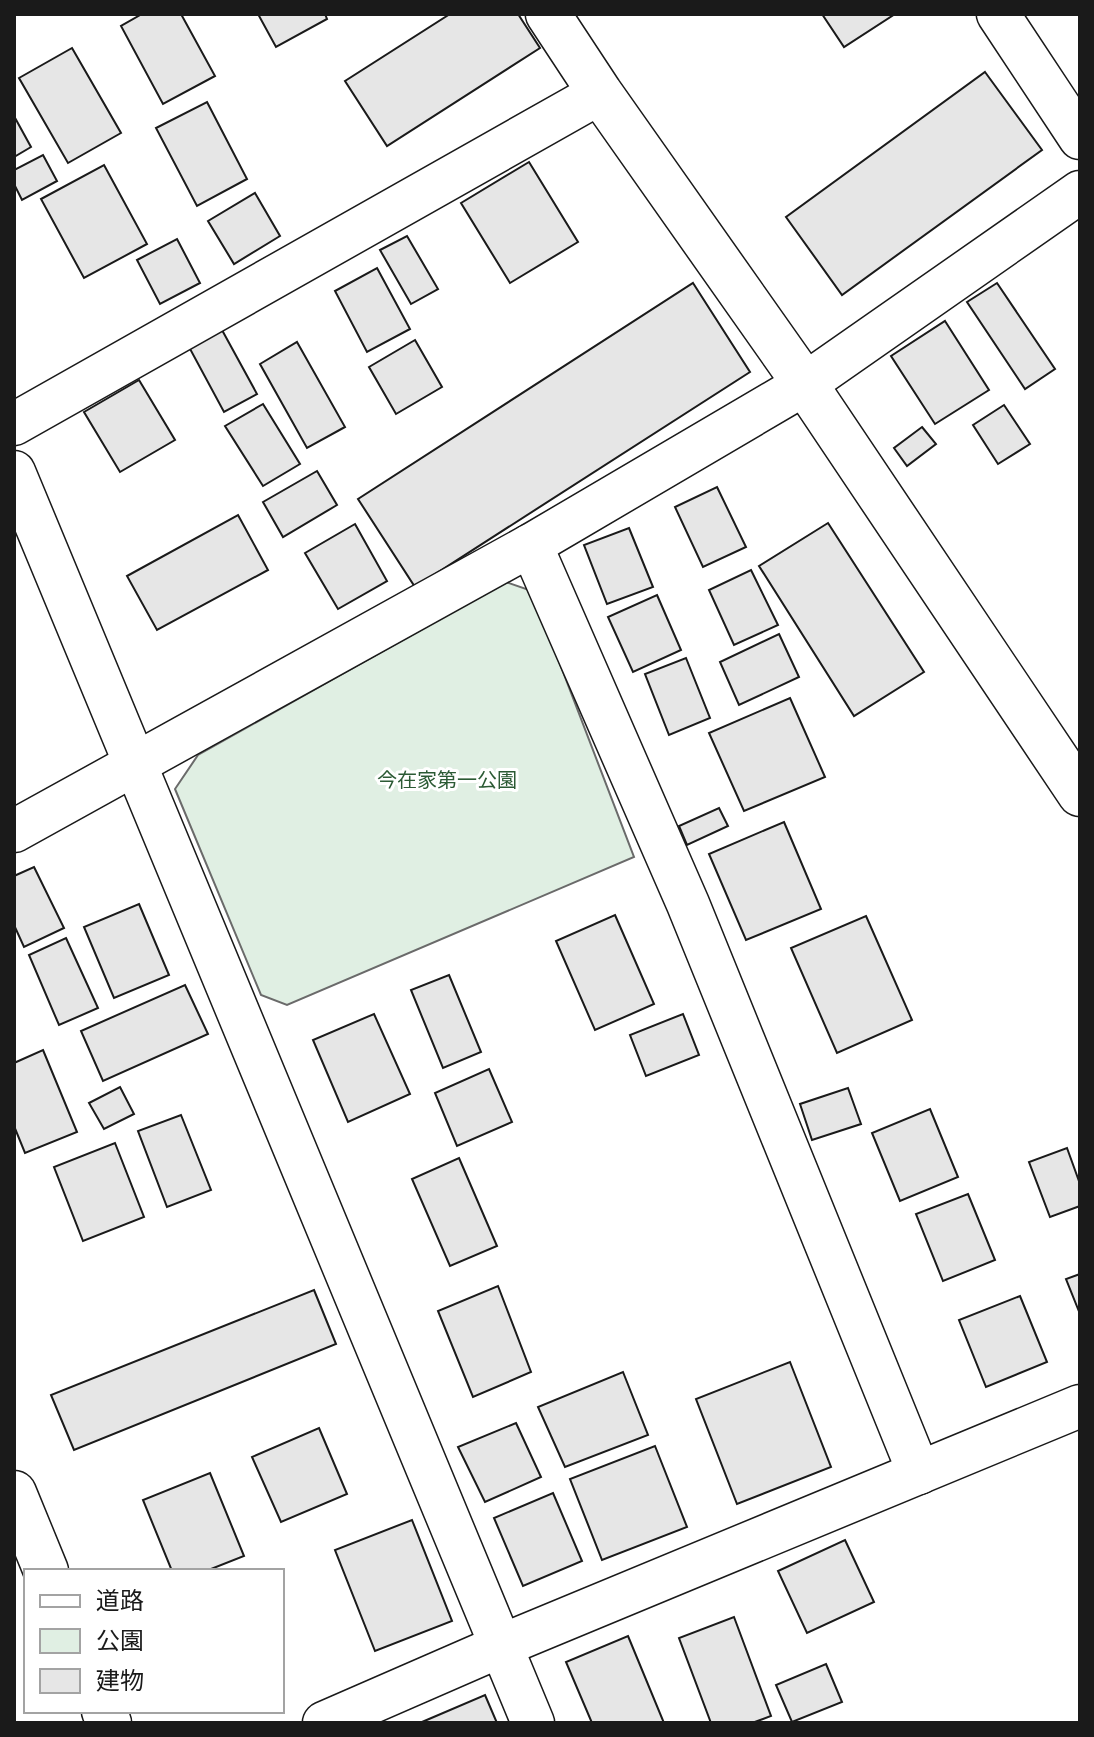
<svg xmlns="http://www.w3.org/2000/svg" width="1094" height="1737" font-family="'Asap Condensed','Noto Sans JP',sans-serif">
	<rect width="100%" height="100%" fill="#fff"/>
	<path fill="#e0efe3" stroke="#6a6a6a" stroke-width="2" d="M506 582 532 591 634 857 287 1005 261 995 175 789 198 755Z"/>
	<g fill="#e6e6e6" stroke="#1a1a1a" stroke-width="2">
		<path d="M142 14H181L215 76 163 104 121 26Z"/>
		<path d="M258 14H325L327 19 276 47Z"/>
		<path d="M450 14H518L540 48 387 146 345 81Z"/>
		<path d="M822 14H895L844 47Z"/>
		<path d="M72 48 121 133 68 163 19 78Z"/>
		<path d="M985 72 1042 150 842 295 786 217Z"/>
		<path d="M207 102 247 179 197 206 156 128Z"/>
		<path d="M14 116 31 147 14 157Z"/>
		<path d="M43 155 57 181 22 200 14 184V170Z"/>
		<path d="M529 162 578 242 510 283 461 203Z"/>
		<path d="M104 165 147 244 84 278 41 199Z"/>
		<path d="M255 193 280 236 234 264 208 221Z"/>
		<path d="M407 236 438 289 411 304 380 250Z"/>
		<path d="M177 239 200 283 160 304 137 260Z"/>
		<path d="M377 268 410 329 367 352 335 291Z"/>
		<path d="M693 283 750 372 415 587 358 499Z"/>
		<path d="M997 283 1055 369 1025 389 967 302Z"/>
		<path d="M945 321 989 390 935 424 891 356Z"/>
		<path d="M222 330 257 394 224 412 189 347Z"/>
		<path d="M415 340 442 387 396 414 369 367Z"/>
		<path d="M297 342 345 427 307 448 260 364Z"/>
		<path d="M139 380 175 440 120 472 84 412Z"/>
		<path d="M263 404 300 464 263 486 225 426Z"/>
		<path d="M1004 405 1030 444 998 464 973 425Z"/>
		<path d="M922 427 936 444 907 466 894 448Z"/>
		<path d="M317 471 337 505 283 537 263 502Z"/>
		<path d="M717 487 746 547 703 567 675 507Z"/>
		<path d="M238 515 268 570 157 630 127 576Z"/>
		<path d="M828 523 924 672 854 716 759 566Z"/>
		<path d="M355 524 387 581 338 609 305 553Z"/>
		<path d="M629 528 653 587 607 604 584 545Z"/>
		<path d="M751 570 778 625 734 645 709 590Z"/>
		<path d="M657 595 681 650 633 672 608 617Z"/>
		<path d="M779 634 799 677 739 705 720 662Z"/>
		<path d="M686 658 710 718 669 735 645 674Z"/>
		<path d="M790 698 825 777 744 811 709 733Z"/>
		<path d="M719 808 728 826 687 845 679 826Z"/>
		<path d="M784 822 821 909 746 940 709 854Z"/>
		<path d="M34 867 64 928 24 947 14 925V876Z"/>
		<path d="M139 904 169 975 114 998 84 927Z"/>
		<path d="M615 915 654 1004 595 1030 556 941Z"/>
		<path d="M866 916 912 1020 837 1053 791 948Z"/>
		<path d="M66 938 98 1008 59 1025 29 955Z"/>
		<path d="M449 975 481 1052 443 1068 411 990Z"/>
		<path d="M185 985 208 1034 103 1081 81 1031Z"/>
		<path d="M374 1014 410 1094 348 1122 313 1040Z"/>
		<path d="M683 1014 699 1055 646 1076 630 1035Z"/>
		<path d="M43 1050 77 1132 25 1153 14 1126V1063Z"/>
		<path d="M489 1069 512 1122 457 1146 435 1093Z"/>
		<path d="M120 1087 134 1114 104 1129 89 1103Z"/>
		<path d="M848 1088 861 1124 812 1140 800 1104Z"/>
		<path d="M930 1109 958 1177 900 1201 872 1133Z"/>
		<path d="M181 1115 211 1190 167 1207 138 1131Z"/>
		<path d="M115 1143 144 1217 83 1241 54 1167Z"/>
		<path d="M1067 1148 1080 1184V1206L1050 1217 1029 1162Z"/>
		<path d="M459 1158 497 1246 450 1266 412 1179Z"/>
		<path d="M968 1194 995 1260 943 1281 916 1214Z"/>
		<path d="M1080 1274V1314L1066 1279Z"/>
		<path d="M498 1286 531 1372 473 1397 438 1311Z"/>
		<path d="M314 1290 336 1344 74 1450 51 1395Z"/>
		<path d="M1020 1296 1047 1362 986 1387 959 1320Z"/>
		<path d="M790 1362 831 1467 737 1504 696 1399Z"/>
		<path d="M623 1372 648 1435 565 1467 538 1407Z"/>
		<path d="M516 1423 541 1477 485 1502 458 1447Z"/>
		<path d="M319 1428 347 1494 281 1522 252 1457Z"/>
		<path d="M655 1446 687 1527 602 1560 570 1479Z"/>
		<path d="M210 1473 244 1556 206 1571H172L143 1500Z"/>
		<path d="M553 1493 582 1561 523 1586 494 1518Z"/>
		<path d="M412 1520 452 1621 375 1651 335 1550Z"/>
		<path d="M845 1540 874 1602 807 1633 778 1571Z"/>
		<path d="M734 1617 771 1716 752 1723H711L679 1638Z"/>
		<path d="M628 1636 664 1723H592L566 1662Z"/>
		<path d="M826 1664 842 1702 792 1722 776 1685Z"/>
		<path d="M485 1695 497 1723H422V1722Z"/>
	</g>
	<g fill="none" stroke-linecap="round" stroke-linejoin="round">
		<defs>
			<g id="minor">
				<path d="M998 14 1080 138"/>
				<path d="M14 424 600 93"/>
				<path d="M14 472 533 1723"/>
				<path d="M531 545 688 904 919 1473"/>
				<path d="M14 831 531 545 805 384 1080 192"/>
				<path d="M324 1723 503 1645 1080 1406"/>
			</g>
			<path id="tertiary" d="M548 14 600 93 805 384 1080 794"/>
			<g id="secondary">
				<path d="M14 1493 46 1571"/>
				<path d="M104 1711 109 1723"/>
			</g>
		</defs>
		<use href="#minor" stroke="#1a1a1a" stroke-width="45"/>
		<use href="#tertiary" stroke="#1a1a1a" stroke-width="47"/>
		<use href="#secondary" stroke="#1a1a1a" stroke-width="47"/>
		<use href="#minor" stroke="#fff" stroke-width="42"/>
		<use href="#tertiary" stroke="#fff" stroke-width="44"/>
		<use href="#secondary" stroke="#fff" stroke-width="44"/>
	</g>
	<g text-anchor="middle" stroke-width="6" stroke-linejoin="round" paint-order="stroke">
		<g font-size="20" fill="#2b5a34" stroke="#fff">
			<text x="447" y="787">今在家第一公園</text>
		</g>
	</g>
	<rect width="1094" height="1737" fill="none" stroke="#1a1a1a" stroke-width="32"/>
	<rect x="24" y="1569" width="260" height="144" fill="#ffffff" stroke="#a3a3a3" stroke-width="2"/>
	<rect x="40" y="1595" width="40" height="12" fill="#ffffff" stroke="#a3a3a3" stroke-width="2"/>
	<text x="96" y="1609" font-size="24" fill="#1a1a1a">道路</text>
	<rect x="40" y="1629" width="40" height="24" fill="#e0efe3" stroke="#a3a3a3" stroke-width="2"/>
	<text x="96" y="1649" font-size="24" fill="#1a1a1a">公園</text>
	<rect x="40" y="1669" width="40" height="24" fill="#e6e6e6" stroke="#a3a3a3" stroke-width="2"/>
	<text x="96" y="1689" font-size="24" fill="#1a1a1a">建物</text>
</svg>
